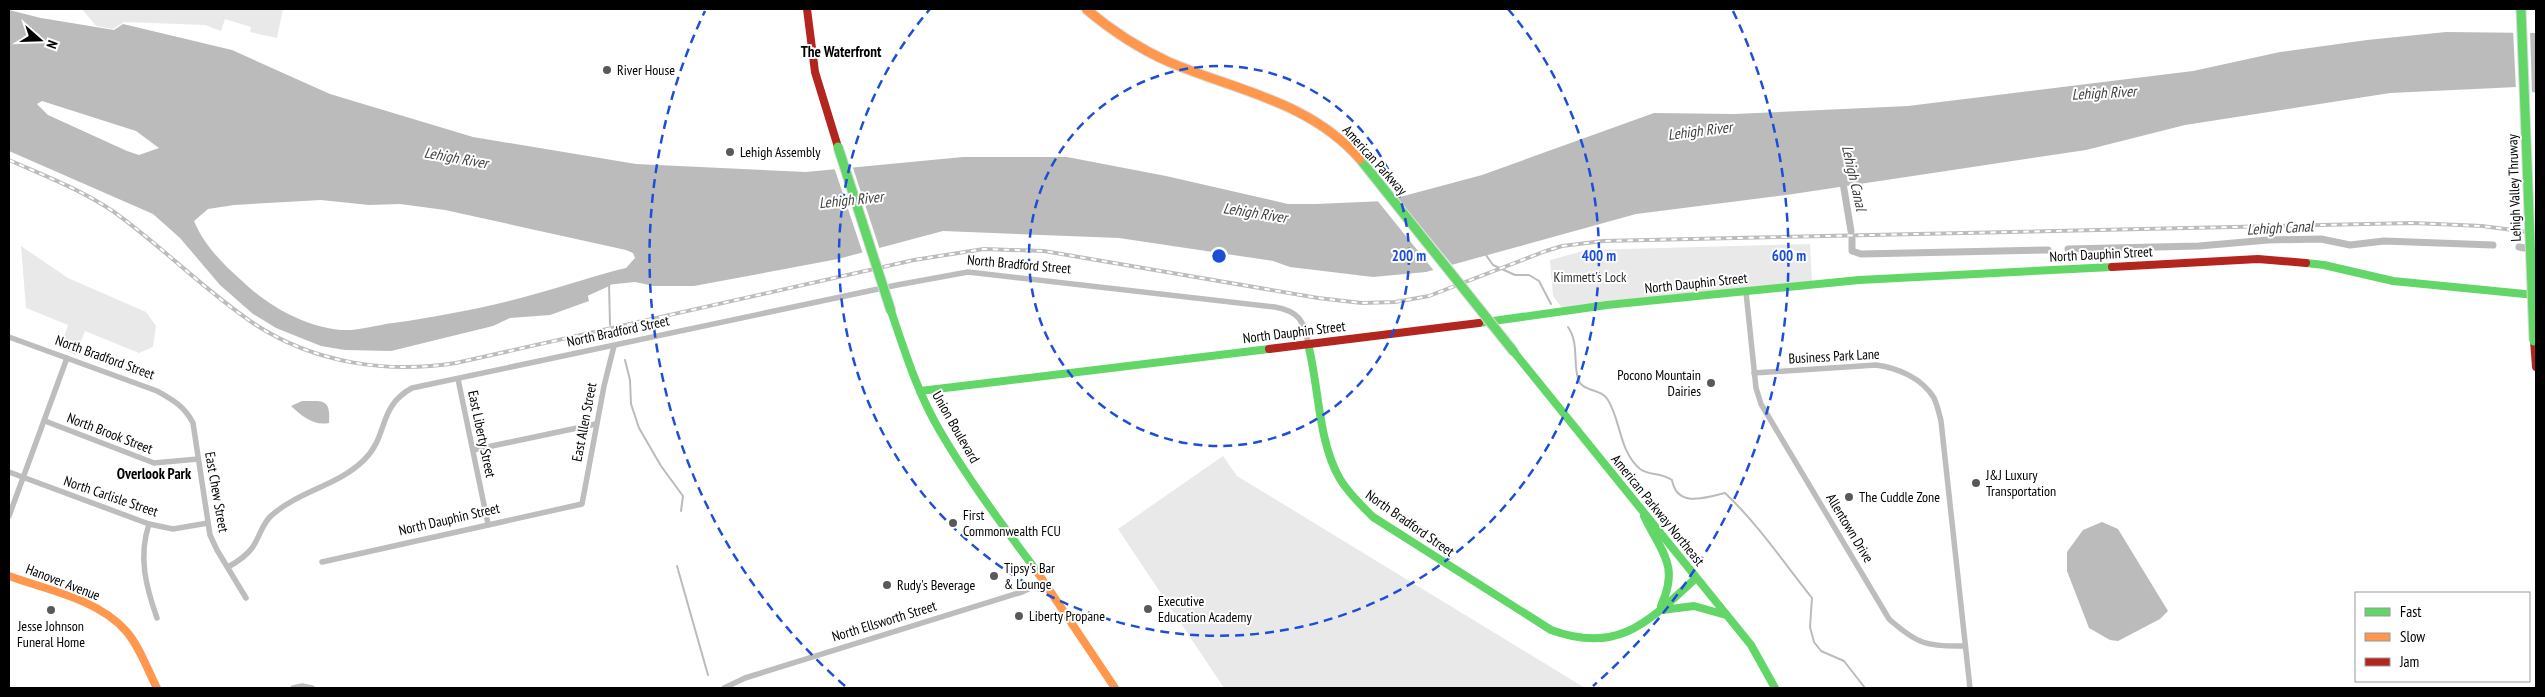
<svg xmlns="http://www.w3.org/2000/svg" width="2545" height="697" font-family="'PT Sans Narrow',sans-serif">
	<rect width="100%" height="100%" fill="#fff"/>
	<g fill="#e9e9e9">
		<path d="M82 9H283L277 38 250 32 251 27 225 19 221 31 205 25 124 22 113 29 96 26Z"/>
		<path d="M1810 244 1812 282 1562 308 1553 296 1550 260 1587 250Z"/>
		<path d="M21 246 68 278 146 312 156 326 153 347 139 353 85 331 76 355 60 348 68 325 26 308Z"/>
		<path d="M1223 456 1237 476 1585 688H1224L1118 529Z"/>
	</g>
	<g fill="#bbb" fill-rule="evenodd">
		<path d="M9 10 41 18 114 30 123 24 232 50 330 94 473 137 636 164 806 172 963 157H1067L1166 176 1288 204H1316L1385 201 1482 175 1654 113 1734 114 1908 106 2193 71 2280 52 2367 40 2446 32 2536 33V93L2517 87 2390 93 2185 125 2086 150 1793 194 1636 214 1426 272 1373 277 1290 267 1273 261 1119 238 943 231 838 259 694 286H654L635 282 586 287 589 301 550 315 510 318 493 326 391 351 345 350 321 346 276 328 253 314 220 285 180 238 153 214 9 151ZM42 101 136 131 159 148 139 155 127 151 48 115 37 104ZM321 200 369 205 400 204 445 210 626 250 633 253 635 258 626 268C595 275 566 286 535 294 489 307 441 316 393 323 376 325 359 331 341 330 303 326 268 306 241 280 222 263 204 245 194 221L208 209 234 205Z"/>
		<path d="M302 401C323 401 331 398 329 423 313 426 302 416 291 406Z"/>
		<path d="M2102 522 2118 529 2168 611 2160 619 2118 641 2110 640 2089 628 2067 571V552L2083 530Z"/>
	</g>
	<g fill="#fff">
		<path d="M2513 29 2530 30 2532 94 2516 90Z"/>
		<path d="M852 165 880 250 863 254 834 167Z"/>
		<path d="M1396 196 1444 255 1454 267 1435 272 1376 199Z"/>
	</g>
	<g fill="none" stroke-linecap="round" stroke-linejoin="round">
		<g stroke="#bbb" stroke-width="2">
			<path d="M1486 255 1493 265 1515 275H1529L1539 281 1551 304"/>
			<path d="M609 283 610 325"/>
			<path d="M1568 327C1579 343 1573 361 1578 379 1582 392 1601 388 1608 400 1621 421 1619 451 1640 469 1649 476 1660 472 1672 480 1677 508 1705 498 1725 493 1758 524 1784 563 1812 598L1810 627 1814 642 1821 651 1844 661 1865 688"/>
			<path d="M625 360 630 380 631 404 639 428 661 466 683 496 681 511"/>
			<path d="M677 566 708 675"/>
		</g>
		<g stroke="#bbb" stroke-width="7">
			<path d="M1842 177 1851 231"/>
			<path d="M1852 239V251L1861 254 2048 250"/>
			<path d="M2519 247 2536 250"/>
			<path d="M2068 249 2199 246 2268 240 2321 239 2350 245 2384 241 2493 245"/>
		</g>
		<path stroke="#bbb" stroke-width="11" d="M574 296 607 281"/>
		<g stroke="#bdbdbd" stroke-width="5.5">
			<path d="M1746 292 1756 388 1761 404 1889 619C1917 644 1927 647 1965 646"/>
			<path d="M9 337 157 391C173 400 184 406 193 423L210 535 217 550 246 598"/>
			<path d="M1754 373 1876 365C1898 368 1922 378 1934 398 1937 404 1939 413 1941 421L1970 688"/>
			<path d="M458 379 488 524"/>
			<path d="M45 421 154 463 198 459"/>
			<path d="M473 450 596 424"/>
			<path d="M9 472 149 524 173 529 208 523"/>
			<path d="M9 516 67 358"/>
			<path d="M149 524C138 557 146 587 157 618"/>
			<path d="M322 562 582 504 604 386 614 346"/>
			<path d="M228 567C237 562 246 556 252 548 260 537 262 523 272 515 299 491 339 485 364 460 389 436 377 407 412 388L897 285 968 272 1275 307C1298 311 1305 321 1308 344"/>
			<path d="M293 688 302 686 312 688"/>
			<path d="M724 688 745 678 1022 592 1044 582"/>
		</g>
		<g stroke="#63d668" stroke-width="8">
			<path d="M2306 263 2324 265 2393 281 2535 295"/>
			<path d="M891 311C905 352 918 394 940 431 969 481 1004 527 1038 573"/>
			<path d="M1479 323 1607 305 1859 280 2112 267"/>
			<path d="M1308 344C1319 386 1318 442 1340 479 1349 494 1361 505 1373 517L1551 630C1619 655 1649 621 1696 578"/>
			<path d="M1514 352 1751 645 1775 688"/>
			<path d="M920 391 1269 349"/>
			<path d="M1644 516C1661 552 1680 565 1661 606"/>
			<path d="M1662 610 1694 606 1726 615"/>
		</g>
		<g stroke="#ff974d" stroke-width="8">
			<path d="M1038 573 1115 688"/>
			<path d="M9 576C47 590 98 599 126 631 140 647 147 669 157 688"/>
		</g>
		<g stroke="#b3261e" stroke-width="8">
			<path d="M807 9 815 72 838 147"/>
			<path d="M2112 267 2258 259 2306 263"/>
			<path d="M2534 341 2536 367"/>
			<path d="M1269 349 1479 323"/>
		</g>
		<defs>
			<path id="rail" d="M9 160C45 176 82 190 114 212 163 247 206 292 256 325 315 363 387 374 456 363L914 260 984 249 1044 251 1318 298 1362 303 1395 302 1429 296 1543 252 1562 246 1603 241 2413 223 2482 226 2536 233"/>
		</defs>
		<use href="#rail" stroke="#bdbdbd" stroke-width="4"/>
		<use href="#rail" stroke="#fff" stroke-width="2" stroke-dasharray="5.5" stroke-linecap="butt"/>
		<defs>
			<g id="fast-bridge">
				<path d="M2521 9 2534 341"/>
				<path d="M838 147 891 311"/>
				<path d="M1360 159 1514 352"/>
			</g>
			<path id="slow-bridge" d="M1086 9C1112 31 1138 48 1169 62 1237 91 1309 101 1360 159"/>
		</defs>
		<use href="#fast-bridge" stroke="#dbdbdb" stroke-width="11" stroke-linecap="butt"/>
		<use href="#slow-bridge" stroke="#dbdbdb" stroke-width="11" stroke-linecap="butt"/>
		<use href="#fast-bridge" stroke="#63d668" stroke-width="9"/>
		<use href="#slow-bridge" stroke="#ff974d" stroke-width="9"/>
	</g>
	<g fill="none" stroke="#1d4ed8" stroke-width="2.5" stroke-dasharray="9 6">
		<circle cx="1219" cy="256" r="190"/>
		<path d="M1508 9A380 380 0 1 1 930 9"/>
		<path d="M845 686A570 570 0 0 1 705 11M1733 11A570 570 0 0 1 1593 686"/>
	</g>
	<g fill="#595959" stroke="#fff" stroke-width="2">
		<circle cx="607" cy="70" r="5"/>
		<circle cx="730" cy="152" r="5"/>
		<circle cx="1711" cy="383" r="5"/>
		<circle cx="1976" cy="483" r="5"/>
		<circle cx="1849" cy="497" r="5"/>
		<circle cx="953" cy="523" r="5"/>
		<circle cx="994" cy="576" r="5"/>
		<circle cx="887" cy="585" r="5"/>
		<circle cx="1148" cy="609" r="5"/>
		<circle cx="51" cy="610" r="5"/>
		<circle cx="1019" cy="616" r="5"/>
	</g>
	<g text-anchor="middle" stroke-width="4" stroke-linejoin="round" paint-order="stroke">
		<g font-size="14" fill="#000" stroke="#fff" text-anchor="start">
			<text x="617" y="75">River House</text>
			<text x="740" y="157">Lehigh Assembly</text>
			<text x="1701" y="380" text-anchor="end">Pocono Mountain<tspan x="1701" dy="16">Dairies</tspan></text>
			<text x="1986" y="480">J&amp;J Luxury<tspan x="1986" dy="16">Transportation</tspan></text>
			<text x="1859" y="502">The Cuddle Zone</text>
			<text x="963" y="520">First<tspan x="963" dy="16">Commonwealth FCU</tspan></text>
			<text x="1004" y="573">Tipsy's Bar<tspan x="1004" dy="16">&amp; Lounge</tspan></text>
			<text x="897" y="590">Rudy's Beverage</text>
			<text x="1158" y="606">Executive<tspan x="1158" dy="16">Education Academy</tspan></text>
			<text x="1029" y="621">Liberty Propane</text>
			<text x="51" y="631" text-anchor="middle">Jesse Johnson<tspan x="51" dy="16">Funeral Home</tspan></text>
		</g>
		<g font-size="14" fill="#000" stroke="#fff">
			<text transform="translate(1375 160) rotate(48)" y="5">American Parkway</text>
			<text transform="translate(2514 188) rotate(-92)" y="5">Lehigh Valley Thruway</text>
			<text transform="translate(2101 254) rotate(-3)" y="5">North Dauphin Street</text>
			<text transform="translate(1019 264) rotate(5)" y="5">North Bradford Street</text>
			<text transform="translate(1696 283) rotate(-6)" y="5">North Dauphin Street</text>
			<text transform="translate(618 331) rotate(-12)" y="5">North Bradford Street</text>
			<text transform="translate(1294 332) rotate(-7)" y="5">North Dauphin Street</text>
			<text transform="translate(1834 356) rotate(-3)" y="5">Business Park Lane</text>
			<text transform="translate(105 357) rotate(20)" y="5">North Bradford Street</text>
			<text transform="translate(584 422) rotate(-79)" y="5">East Allen Street</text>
			<text transform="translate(956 427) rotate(60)" y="5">Union Boulevard</text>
			<text transform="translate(110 433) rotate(21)" y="5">North Brook Street</text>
			<text transform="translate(482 434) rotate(78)" y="5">East Liberty Street</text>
			<text transform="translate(217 492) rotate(80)" y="5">East Chew Street</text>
			<text transform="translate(111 496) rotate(19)" y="5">North Carlisle Street</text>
			<text transform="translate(1658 510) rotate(51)" y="5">American Parkway Northeast</text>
			<text transform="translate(449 519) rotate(-13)" y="5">North Dauphin Street</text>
			<text transform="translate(1410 523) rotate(35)" y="5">North Bradford Street</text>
			<text transform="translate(1850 528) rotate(59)" y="5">Allentown Drive</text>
			<text transform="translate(63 582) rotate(21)" y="5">Hanover Avenue</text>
			<text transform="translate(884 621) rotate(-17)" y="5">North Ellsworth Street</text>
		</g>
		<g font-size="14" fill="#2e2e2e" stroke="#fff">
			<text x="1590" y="282">Kimmett's Lock</text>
		</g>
		<g font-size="15" font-weight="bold" fill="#000" stroke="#fff">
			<text x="841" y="57">The Waterfront</text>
			<text x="154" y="479">Overlook Park</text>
		</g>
		<g font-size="15" font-style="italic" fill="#3f3f3f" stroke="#fff">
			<text transform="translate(2104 93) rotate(-3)" y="5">Lehigh River</text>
			<text transform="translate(1700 131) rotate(-7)" y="5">Lehigh River</text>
			<text transform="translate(456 158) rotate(10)" y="5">Lehigh River</text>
			<text transform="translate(1854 178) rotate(77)" y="5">Lehigh Canal</text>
			<text transform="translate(851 200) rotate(-6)" y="5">Lehigh River</text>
			<text transform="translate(1255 213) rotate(9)" y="5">Lehigh River</text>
			<text transform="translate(2280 228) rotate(-3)" y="5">Lehigh Canal</text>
		</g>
	</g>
	<circle cx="1219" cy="256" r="8" fill="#1d4ed8" stroke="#fff" stroke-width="2.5"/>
	<g font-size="15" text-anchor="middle" font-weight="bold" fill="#1d4ed8" stroke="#fff" stroke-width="4" stroke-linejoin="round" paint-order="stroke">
		<text x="1409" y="261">200 m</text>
		<text x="1599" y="261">400 m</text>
		<text x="1789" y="261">600 m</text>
	</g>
	<rect width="2545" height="697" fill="none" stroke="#000000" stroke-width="20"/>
	<rect x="2355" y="592" width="175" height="90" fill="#ffffff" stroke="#999999"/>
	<rect x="2365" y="608" width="25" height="8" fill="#63d668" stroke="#999999"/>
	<text x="2400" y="617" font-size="15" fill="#000000">Fast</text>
	<rect x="2365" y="633" width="25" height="8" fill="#ff974d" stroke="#999999"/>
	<text x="2400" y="642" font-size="15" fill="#000000">Slow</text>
	<rect x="2365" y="658" width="25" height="8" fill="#b3261e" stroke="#999999"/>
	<text x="2400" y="667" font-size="15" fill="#000000">Jam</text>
	<g transform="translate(40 40) rotate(110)" stroke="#ffffff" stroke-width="4" paint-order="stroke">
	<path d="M0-4L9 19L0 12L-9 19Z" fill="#000000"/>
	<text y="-8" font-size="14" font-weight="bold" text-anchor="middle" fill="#000000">N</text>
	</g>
</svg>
